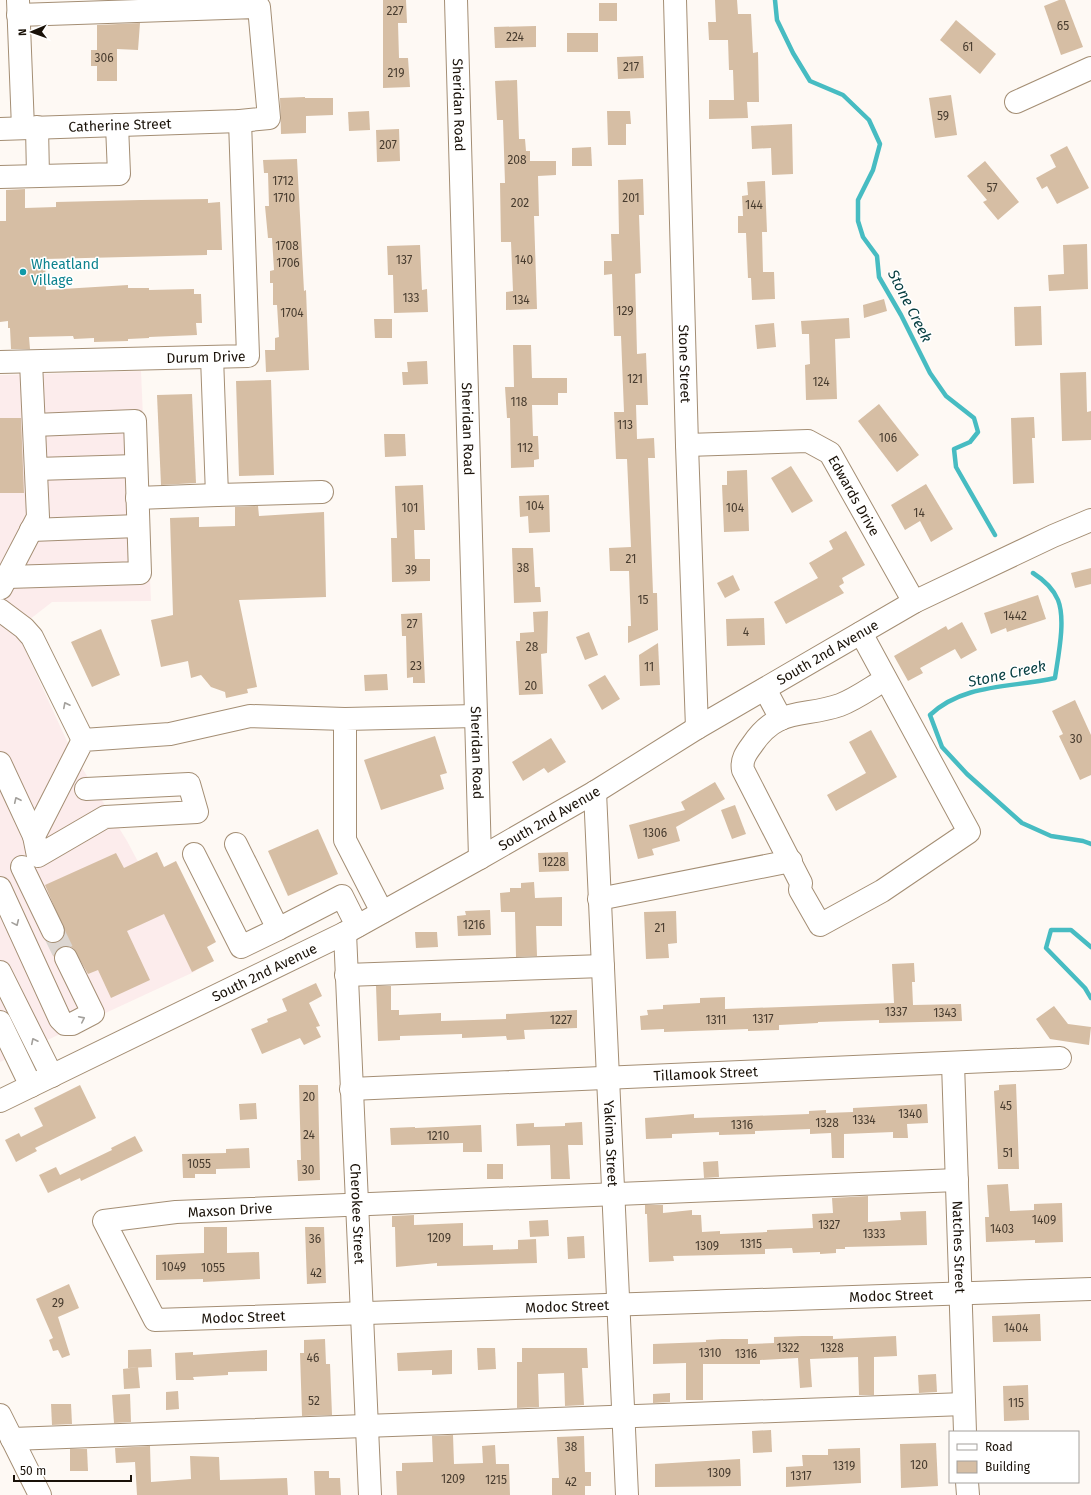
<svg xmlns="http://www.w3.org/2000/svg" width="1091" height="1495" font-family="'Fira Sans',sans-serif">
	<rect width="100%" height="100%" fill="#fef9f4"/>
	<path fill="#fcecec" d="M141 371 151 601 52 602 16 630 71 750 127 841 196 971 0 1062V375Z"/>
	<g fill="none" stroke-linecap="round" stroke-linejoin="round">
		<g stroke="#47bcc2" stroke-width="4.5">
			<path d="M775 0 777 20 793 53 810 81 843 95 869 120 880 144 873 170 858 200V221L863 237 877 256 879 277 901 315 930 373 946 396 974 418 978 432 970 442 954 449 956 467 995 535"/>
			<path d="M1033 573C1044 580 1053 588 1058 600 1066 620 1058 657 1055 678 1012 688 964 683 930 715L942 747 967 774 1022 823 1051 836 1083 841 1091 844"/>
			<path d="M1091 947 1071 930H1051L1046 948 1085 988 1091 998"/>
		</g>
	</g>
	<g fill="#d6bea4">
		<path d="M383 0H406L407 23H398L399 58H408L410 87 383 88Z"/>
		<path d="M715 0H737L738 14H751L753 53 758 52 759 102H747L748 118 709 119V100H734L733 70H729L728 40H709L708 22H716Z"/>
		<path d="M1059 0H1065L1083 47 1061 55 1044 6Z"/>
		<rect x="599" y="3" width="18" height="18"/>
		<path d="M956 20 996 54 980 74 940 40Z"/>
		<path d="M140 23 138 50 117 49V81H97V66H91V50H97V25Z"/>
		<path d="M536 26V47L495 48 494 27Z"/>
		<rect x="567" y="33" width="31" height="19"/>
		<path d="M643 56 644 78 618 79 617 57Z"/>
		<path d="M517 80 519 139H525L526 151H530V161H556V175L538 176 539 216H534L537 309 506 310V292L513 291 511 242H501L500 183H505L503 120H497L495 81Z"/>
		<path d="M951 95 957 135 935 138 929 98Z"/>
		<path d="M305 97V98H333V115L306 116V133L281 134 280 98Z"/>
		<path d="M369 111 370 130 349 131 348 112Z"/>
		<path d="M607 111H630L631 124H626V145H608Z"/>
		<path d="M792 124 793 174 772 175 771 148 752 149 751 126Z"/>
		<path d="M399 129 400 161 377 162 376 130Z"/>
		<path d="M1067 146 1089 188 1057 204 1047 186 1042 189 1036 178 1056 167 1050 155Z"/>
		<path d="M591 147 592 166H572V148Z"/>
		<path d="M297 159 304 291 306 290 309 370 266 372 265 350H275V338L279 337 277 305H273V283H270V271L274 270 272 238H268L265 206H269L268 173H264L263 160Z"/>
		<path d="M985 161 1019 202 998 220 983 202 987 200 967 176Z"/>
		<path d="M643 179 644 215H639L641 273 635 274 637 354 646 353 648 405H636L637 439 654 438 655 458H648L653 593H657L658 630 628 643V626H631L629 571H610L609 548 631 547 627 459H616L614 412H624L621 336H614L612 274 604 275V261H612L611 234H619L618 180Z"/>
		<path d="M765 181 767 232H762L763 272H774L775 299 752 300 751 278H748L746 233H738V216H743L742 196 748 195 747 182Z"/>
		<path d="M25 189V208L56 207V202L141 200 208 199V203L220 202 222 250H207V255L45 259 46 290 128 285V288H149V290L194 289V294H201L202 323H196L197 335 149 337V338L128 339V341L94 342V338L74 339 73 336 29 337 30 349H11L10 328H8V321L0 322V221H6V190Z"/>
		<path d="M1087 244 1088 289 1049 291 1048 275 1064 274 1063 245Z"/>
		<path d="M420 245 422 290 427 289 428 312 394 313 393 275H388L387 246Z"/>
		<path d="M884 299 887 311 864 318 863 305Z"/>
		<path d="M1041 306 1042 345 1015 346 1014 307Z"/>
		<path d="M849 318 850 338 835 339 837 399 806 400 805 365 810 364 809 334H802L801 321Z"/>
		<path d="M374 319H392V338H375Z"/>
		<path d="M774 323 776 347 757 349 755 325Z"/>
		<path d="M513 345H531L532 378H567V393H558V405H532L533 436H538L539 459 534 460V467L511 468 510 418H507L505 387H514Z"/>
		<path d="M427 361 428 384 403 385 402 372H408L407 362Z"/>
		<path d="M1086 372 1087 412 1091 411V440L1062 441 1060 373Z"/>
		<path d="M271 380 274 475 239 476 236 381Z"/>
		<path d="M192 394 196 483 161 485 157 395Z"/>
		<path d="M879 404 919 455 897 472 858 421Z"/>
		<path d="M1034 417 1035 438H1032L1034 483 1013 484 1011 418Z"/>
		<path d="M0 418H21L24 493H0Z"/>
		<path d="M384 434H405L406 456 385 457Z"/>
		<path d="M791 466 813 501 792 513 771 478Z"/>
		<path d="M747 470 749 531 724 532 722 485H727V471Z"/>
		<path d="M926 484 953 529 931 542 920 521 905 530 891 505Z"/>
		<path d="M423 485 425 530H414L415 559H430V581L392 582 391 538H397L395 486Z"/>
		<path d="M549 495 550 532 529 533 528 516 520 517 519 496Z"/>
		<path d="M258 506 259 516 324 512 326 597 239 600 257 687 247 689 248 693 226 698 225 692 211 687 201 675 191 678 188 661 161 667 151 620 173 615 170 518 199 517V527L235 526V507Z"/>
		<path d="M846 531 865 565 842 578 844 583 839 586 844 593 786 624 774 602 818 578 809 563 833 549 829 541Z"/>
		<path d="M512 548H533L535 587H540L541 602 514 603Z"/>
		<path d="M1091 568V584L1075 588 1071 573Z"/>
		<path d="M733 575 740 590 725 598 717 583Z"/>
		<path d="M1038 595 1046 619 1007 632 1006 628 991 634 984 613Z"/>
		<path d="M548 611 547 653 541 654 543 694 519 695 516 641H520V633L534 632 533 612Z"/>
		<path d="M422 613 425 683H413V677L407 678 406 636H402L401 614Z"/>
		<path d="M764 618 765 645 727 646 726 619Z"/>
		<path d="M962 622 977 650 961 659 955 649 920 668 923 673 908 681 894 656 946 626 948 630Z"/>
		<path d="M101 629 120 675 92 687 71 642Z"/>
		<path d="M589 632 598 655 585 660 576 637Z"/>
		<path d="M658 643 660 685 640 686 639 655Z"/>
		<path d="M387 674 388 690 365 691 364 675Z"/>
		<path d="M605 675 620 699 602 710 588 685Z"/>
		<path d="M1075 700 1091 735V775L1080 780 1059 736 1063 734 1052 711Z"/>
		<path d="M871 730 897 777 836 811 827 795 866 773 849 742Z"/>
		<path d="M435 736 447 773 440 775 444 789 381 810 364 760Z"/>
		<path d="M551 738 566 762 548 773 544 768 523 781 512 762Z"/>
		<path d="M715 782 725 799 676 827 680 841 652 849 654 855 638 859 629 825 685 810 681 802Z"/>
		<path d="M735 805 746 834 732 839 721 810Z"/>
		<path d="M318 829 338 874 288 896 268 851Z"/>
		<path d="M157 852 164 867 176 861 216 942 207 947 214 961 192 972 164 914 127 931 150 980 111 998 98 970 88 974 73 948 67 946 61 947 56 951 54 957 47 942 52 943 59 942 64 938 65 932 45 885 116 853 124 868Z"/>
		<path d="M568 852 569 871 539 872 538 853Z"/>
		<path d="M534 882 535 898 562 897V926H536L537 956 516 957 515 912H501L500 893 510 892V888H521V883Z"/>
		<path d="M490 910 491 935 458 936 457 916 466 915 465 911Z"/>
		<path d="M676 911 677 943 668 944 669 958 646 959 644 912Z"/>
		<path d="M415 932H437L438 947 416 948Z"/>
		<path d="M914 963 915 982H912L913 1005 961 1004 962 1021 879 1023V1020L818 1022V1023L779 1025V1030L748 1031V1029L664 1032V1029L641 1030 640 1016 648 1015 647 1010 663 1009V1005L700 1003V998L725 997V1009L894 1003 892 964Z"/>
		<path d="M316 983 322 996 309 1003 320 1026 316 1027 321 1037 304 1045 300 1038 262 1054 251 1029 268 1022 267 1019 287 1011 282 999Z"/>
		<path d="M376 986H391V1010H399V1015L441 1013V1021L506 1019V1014L577 1010V1028L524 1030 525 1039 507 1040 506 1036 462 1038V1034L400 1036V1040L378 1041Z"/>
		<path d="M1054 1006 1068 1024 1091 1027 1089 1045 1050 1039 1036 1019Z"/>
		<path d="M1016 1084 1019 1169H998L994 1091 999 1090V1085Z"/>
		<path d="M80 1085 96 1118 35 1148 37 1151 16 1162 5 1140 19 1133 21 1137 43 1126 34 1108Z"/>
		<path d="M299 1085H318L320 1180 298 1181 297 1160H301Z"/>
		<path d="M256 1103 257 1119 240 1120 239 1104Z"/>
		<path d="M927 1104 928 1123 907 1124 908 1138H893V1132L844 1134V1158H832L831 1133 810 1134V1129L755 1131V1134L719 1135V1132L672 1134V1138L646 1139 645 1118 694 1114V1118L809 1114V1111L826 1110V1113L853 1112V1108Z"/>
		<path d="M582 1122 583 1145H568L570 1179H551L550 1145 517 1146 516 1124 534 1123V1127L565 1126V1123Z"/>
		<path d="M481 1125 482 1152H463V1143L391 1145 390 1128 415 1127V1128Z"/>
		<path d="M135 1136 143 1151 81 1181 80 1178 48 1193 39 1175 56 1167 60 1175 112 1150 111 1148Z"/>
		<path d="M249 1148 250 1168 216 1169V1174H195V1178H183L182 1154 226 1153V1149Z"/>
		<path d="M718 1161 719 1177 704 1178 703 1162Z"/>
		<rect x="487" y="1164" width="16" height="15"/>
		<path d="M1008 1184 1010 1211 1034 1210V1204L1062 1203 1063 1242 1035 1243V1240L986 1242 985 1217H989L987 1185Z"/>
		<path d="M868 1196V1222L901 1220 900 1212 926 1211 927 1245 845 1247V1249H836V1253L820 1254V1252L793 1253 792 1248 765 1249V1254L673 1256 674 1261 649 1262 647 1214H645V1205H663V1213L692 1210V1215H701L702 1232 720 1231V1234L767 1232V1230L813 1228 812 1214 833 1213 832 1198Z"/>
		<path d="M414 1215V1225L463 1223V1246L493 1245V1250L518 1249V1240L536 1239 537 1263 437 1266V1263L396 1267 395 1227H392V1216Z"/>
		<path d="M548 1220 549 1236 530 1237 529 1221Z"/>
		<path d="M204 1227H227V1253L259 1252 260 1279 203 1282V1279L156 1280V1255L204 1253Z"/>
		<path d="M305 1227H324L326 1283 307 1284Z"/>
		<path d="M584 1236 585 1258 568 1259 567 1237Z"/>
		<path d="M69 1284 79 1308 58 1317 70 1355 62 1358 58 1350 53 1351 49 1340 53 1338 36 1299Z"/>
		<path d="M1040 1314 1041 1341 993 1342 992 1316Z"/>
		<path d="M802 1336H833V1339L896 1336 897 1356 874 1357V1395H859L858 1357 810 1359 812 1387 800 1388 798 1358 760 1360V1364H703V1400H686V1363L653 1364V1344L706 1342V1340L722 1339H748V1344L774 1343V1337Z"/>
		<path d="M325 1339 326 1364H330L332 1415 302 1416 300 1353H304V1340Z"/>
		<path d="M477 1348H495L496 1369 478 1370Z"/>
		<path d="M522 1348H587L588 1368H582L584 1405 565 1406 564 1373 538 1374 539 1407 517 1408V1362H522Z"/>
		<path d="M151 1349 152 1367 128 1368V1350Z"/>
		<path d="M267 1350V1371L228 1372V1375L193 1377 194 1380H176L175 1353 193 1352V1355Z"/>
		<path d="M452 1350V1374L432 1375V1370L398 1371 397 1353Z"/>
		<path d="M138 1367 140 1388 124 1389 123 1369Z"/>
		<path d="M936 1374 937 1392 919 1393 918 1375Z"/>
		<path d="M1028 1385 1029 1420 1004 1421 1003 1386Z"/>
		<path d="M178 1391 179 1409 166 1410V1392Z"/>
		<path d="M670 1393V1402L653 1403V1394Z"/>
		<path d="M130 1394 131 1422 114 1423 112 1395Z"/>
		<path d="M51 1404H71L72 1424 52 1425Z"/>
		<path d="M771 1430 772 1452 753 1453 752 1431Z"/>
		<path d="M453 1435 454 1464 483 1463 482 1446 495 1445 496 1464H509L510 1495H397L396 1471H402V1463L433 1462 432 1436Z"/>
		<path d="M584 1436 585 1472H591V1486H585V1495H552V1478H559L557 1437Z"/>
		<path d="M936 1443 938 1486 901 1488 900 1444Z"/>
		<path d="M150 1446 151 1482 191 1479 190 1456 219 1457 220 1480 287 1478 288 1495H137L135 1462 116 1463 115 1448Z"/>
		<path d="M860 1448 861 1483 786 1487V1467L803 1466 802 1455H828V1449Z"/>
		<path d="M70 1449H87L88 1471H70Z"/>
		<path d="M740 1459 741 1486 655 1487V1464Z"/>
		<path d="M314 1471H329V1478H340L341 1495H315Z"/>
	</g>
	<g fill="none" stroke-linecap="round" stroke-linejoin="round">
		<path stroke="#dcd6d1" stroke-width="22" stroke-dasharray="22 11" stroke-linecap="butt" d="M53 931 66 958"/>
		<defs>
			<g id="minor">
				<path d="M18 0 23 128"/>
				<path id="s1" d="M456 0 480 858"/>
				<path id="s2" d="M675 0 687 445 697 728"/>
				<path d="M1016 102 1091 68"/>
				<path d="M37 127 38 176"/>
				<path id="s3" d="M0 129 240 121 269 118 259 7 18 15"/>
				<path d="M0 177 119 174 117 125"/>
				<path d="M212 357 217 495 322 492"/>
				<path id="s4" d="M0 362 248 356 240 121"/>
				<path id="s5" d="M687 445 808 441 830 453 914 602"/>
				<path d="M36 469 136 466"/>
				<path d="M137 498 217 495"/>
				<path d="M31 530 138 526"/>
				<path d="M7 577 140 573 135 421 34 425"/>
				<path d="M1 588 38 517 31 362"/>
				<path d="M0 610 24 628 32 637 83 740"/>
				<path d="M861 633 969 832 882 891 820 925 800 890 801 883 743 770C741 760 746 753 752 745 778 706 803 718 840 705 856 699 872 687 886 679"/>
				<path d="M765 689 781 719"/>
				<path d="M0 763 34 836"/>
				<path d="M86 789 189 784 197 812 105 817 38 856 34 836 83 740 170 734 250 716 345 719"/>
				<path id="s6" d="M595 792 627 1495"/>
				<path d="M236 844 278 929 342 896 357 926"/>
				<path d="M194 854 241 947 278 929"/>
				<path d="M22 867 53 931"/>
				<path d="M0 888 60 1019 65 1024H72L93 1013 66 958"/>
				<path d="M599 899 791 861"/>
				<path d="M382 912 345 840V719L476 716"/>
				<path id="s7" d="M345 933 370 1495"/>
				<path d="M0 972 52 1076"/>
				<path d="M346 975 603 966"/>
				<path d="M0 1022 31 1086"/>
				<path id="s8" d="M953 1063 965 1432"/>
				<path id="s9" d="M351 1089 1060 1058"/>
				<path id="s10" d="M957 1180 176 1212 104 1221 155 1320 1091 1289"/>
				<path d="M0 1415 40 1495"/>
				<path d="M12 1439 964 1404"/>
				<path d="M967 1482 968 1495"/>
			</g>
			<g id="major">
				<path id="s11" d="M0 1101 345 933 480 858 595 792 697 728 914 602 1053 536 1091 520"/>
			</g>
		</defs>
		<use href="#minor" stroke="#a48e74" stroke-width="24"/>
		<use href="#major" stroke="#a48e74" stroke-width="24"/>
		<use href="#minor" stroke="#fff" stroke-width="22"/>
		<use href="#major" stroke="#fff" stroke-width="22"/>
	</g>
	<defs><path id="oneway-chevron" d="M-2-3.5L2.5 0L-2 3.5" fill="none" stroke-width="1.6" stroke-linecap="round" stroke-linejoin="round"/></defs>
	<g stroke="#a3a09c">
		<use href="#oneway-chevron" transform="translate(66 705) rotate(-117)"/>
		<use href="#oneway-chevron" transform="translate(17 800) rotate(-115)"/>
		<use href="#oneway-chevron" transform="translate(16 923) rotate(66)"/>
		<use href="#oneway-chevron" transform="translate(82 1019) rotate(-26)"/>
		<use href="#oneway-chevron" transform="translate(34 1041) rotate(-116)"/>
	</g>
	<circle fill="#0f9aa8" stroke="#fff" stroke-width="1.5" cx="23" cy="272" r="4"/>
	<g text-anchor="middle" stroke-width="3" stroke-linejoin="round" paint-order="stroke">
		<g font-size="12" fill="#483c2f">
			<text x="395" y="15">227</text>
			<text x="1063" y="30">65</text>
			<text x="515" y="41">224</text>
			<text x="968" y="51">61</text>
			<text x="104" y="62">306</text>
			<text x="631" y="71">217</text>
			<text x="396" y="77">219</text>
			<text x="943" y="120">59</text>
			<text x="388" y="149">207</text>
			<text x="517" y="164">208</text>
			<text x="283" y="185">1712</text>
			<text x="992" y="192">57</text>
			<text x="284" y="202">1710</text>
			<text x="631" y="202">201</text>
			<text x="520" y="207">202</text>
			<text x="754" y="209">144</text>
			<text x="287" y="250">1708</text>
			<text x="404" y="264">137</text>
			<text x="524" y="264">140</text>
			<text x="288" y="267">1706</text>
			<text x="411" y="302">133</text>
			<text x="521" y="304">134</text>
			<text x="625" y="315">129</text>
			<text x="292" y="317">1704</text>
			<text x="635" y="383">121</text>
			<text x="821" y="386">124</text>
			<text x="519" y="406">118</text>
			<text x="625" y="429">113</text>
			<text x="888" y="442">106</text>
			<text x="525" y="452">112</text>
			<text x="535" y="510">104</text>
			<text x="410" y="512">101</text>
			<text x="735" y="512">104</text>
			<text x="919" y="517">14</text>
			<text x="631" y="563">21</text>
			<text x="523" y="572">38</text>
			<text x="411" y="574">39</text>
			<text x="643" y="604">15</text>
			<text x="1015" y="620">1442</text>
			<text x="412" y="628">27</text>
			<text x="746" y="636">4</text>
			<text x="532" y="651">28</text>
			<text x="416" y="670">23</text>
			<text x="649" y="671">11</text>
			<text x="531" y="690">20</text>
			<text x="1076" y="743">30</text>
			<text x="655" y="837">1306</text>
			<text x="554" y="866">1228</text>
			<text x="474" y="929">1216</text>
			<text x="660" y="932">21</text>
			<text x="896" y="1016">1337</text>
			<text x="945" y="1017">1343</text>
			<text x="763" y="1023">1317</text>
			<text x="561" y="1024">1227</text>
			<text x="716" y="1024">1311</text>
			<text x="309" y="1101">20</text>
			<text x="1006" y="1110">45</text>
			<text x="910" y="1118">1340</text>
			<text x="864" y="1124">1334</text>
			<text x="827" y="1127">1328</text>
			<text x="742" y="1129">1316</text>
			<text x="309" y="1139">24</text>
			<text x="438" y="1140">1210</text>
			<text x="1008" y="1157">51</text>
			<text x="199" y="1168">1055</text>
			<text x="308" y="1174">30</text>
			<text x="1044" y="1224">1409</text>
			<text x="829" y="1229">1327</text>
			<text x="1002" y="1233">1403</text>
			<text x="874" y="1238">1333</text>
			<text x="439" y="1242">1209</text>
			<text x="315" y="1243">36</text>
			<text x="751" y="1248">1315</text>
			<text x="707" y="1250">1309</text>
			<text x="174" y="1271">1049</text>
			<text x="213" y="1272">1055</text>
			<text x="316" y="1277">42</text>
			<text x="58" y="1307">29</text>
			<text x="1016" y="1332">1404</text>
			<text x="788" y="1352">1322</text>
			<text x="832" y="1352">1328</text>
			<text x="710" y="1357">1310</text>
			<text x="746" y="1358">1316</text>
			<text x="313" y="1362">46</text>
			<text x="314" y="1405">52</text>
			<text x="1016" y="1407">115</text>
			<text x="571" y="1451">38</text>
			<text x="919" y="1469">120</text>
			<text x="844" y="1470">1319</text>
			<text x="719" y="1477">1309</text>
			<text x="801" y="1480">1317</text>
			<text x="453" y="1483">1209</text>
			<text x="496" y="1484">1215</text>
			<text x="571" y="1486">42</text>
		</g>
		<g font-size="14" fill="#191108" stroke="#fff">
			<text dy="5" stroke="none"><textPath href="#s1" startOffset="105">Sheridan Road</textPath></text>
			<text dy="5" stroke="none"><textPath href="#s3" startOffset="120">Catherine Street</textPath></text>
			<text dy="5" stroke="none"><textPath href="#s4" startOffset="206">Durum Drive</textPath></text>
			<text dy="5" stroke="none"><textPath href="#s2" startOffset="364">Stone Street</textPath></text>
			<text dy="5" stroke="none"><textPath href="#s1" startOffset="429">Sheridan Road</textPath></text>
			<text dy="5" stroke="none"><textPath href="#s5" startOffset="195">Edwards Drive</textPath></text>
			<text dy="5" stroke="none"><textPath href="#s11" startOffset="942">South 2nd Avenue</textPath></text>
			<text dy="5" stroke="none"><textPath href="#s1" startOffset="753">Sheridan Road</textPath></text>
			<text dy="5" stroke="none"><textPath href="#s11" startOffset="618">South 2nd Avenue</textPath></text>
			<text dy="5" stroke="none"><textPath href="#s11" startOffset="294">South 2nd Avenue</textPath></text>
			<text dy="5" stroke="none"><textPath href="#s9" startOffset="355">Tillamook Street</textPath></text>
			<text dy="5" stroke="none"><textPath href="#s6" startOffset="352">Yakima Street</textPath></text>
			<text transform="translate(230 1210) rotate(-3)" y="5">Maxson Drive</text>
			<text dy="5" stroke="none"><textPath href="#s7" startOffset="281">Cherokee Street</textPath></text>
			<text dy="5" stroke="none"><textPath href="#s8" startOffset="184">Natches Street</textPath></text>
			<text dy="5" stroke="none"><textPath href="#s10" startOffset="1702">Modoc Street</textPath></text>
			<text dy="5" stroke="none"><textPath href="#s10" startOffset="1378">Modoc Street</textPath></text>
			<text dy="5" stroke="none"><textPath href="#s10" startOffset="1054">Modoc Street</textPath></text>
		</g>
		<g font-size="14" fill="#0d838f" stroke="#fff" text-anchor="start">
			<text x="31" y="269">Wheatland<tspan x="31" dy="16">Village</tspan></text>
		</g>
		<g font-size="15" font-style="italic" fill="#073e41" stroke="#fff">
			<text transform="translate(910 306) rotate(63)" y="5">Stone Creek</text>
			<text transform="translate(1007 674) rotate(-12)" y="5">Stone Creek</text>
		</g>
	</g>
	<rect x="949" y="1431" width="130" height="52" fill="#ffffff" stroke="#a3a09c"/>
	<rect x="957" y="1444" width="20" height="6" fill="#ffffff" stroke="#a3a09c"/>
	<text x="985" y="1451" font-size="12" fill="#191108">Road</text>
	<rect x="957" y="1461" width="20" height="12" fill="#d6bea4" stroke="#a3a09c"/>
	<text x="985" y="1471" font-size="12" fill="#191108">Building</text>
	<g transform="translate(32 32) rotate(268)" stroke="#ffffff" stroke-width="3" paint-order="stroke">
	<path d="M0-3L7 15L0 10L-7 15Z" fill="#191108"/>
	<text y="-6" font-size="11" font-weight="bold" text-anchor="middle" fill="#191108">N</text>
	</g>
	<path d="M14 1475v6h117v-6" fill="none" stroke="#191108" stroke-width="2"/>
	<text x="20" y="1475" font-size="12" fill="#191108" stroke="#ffffff" stroke-width="3" paint-order="stroke">50 m</text>
</svg>
